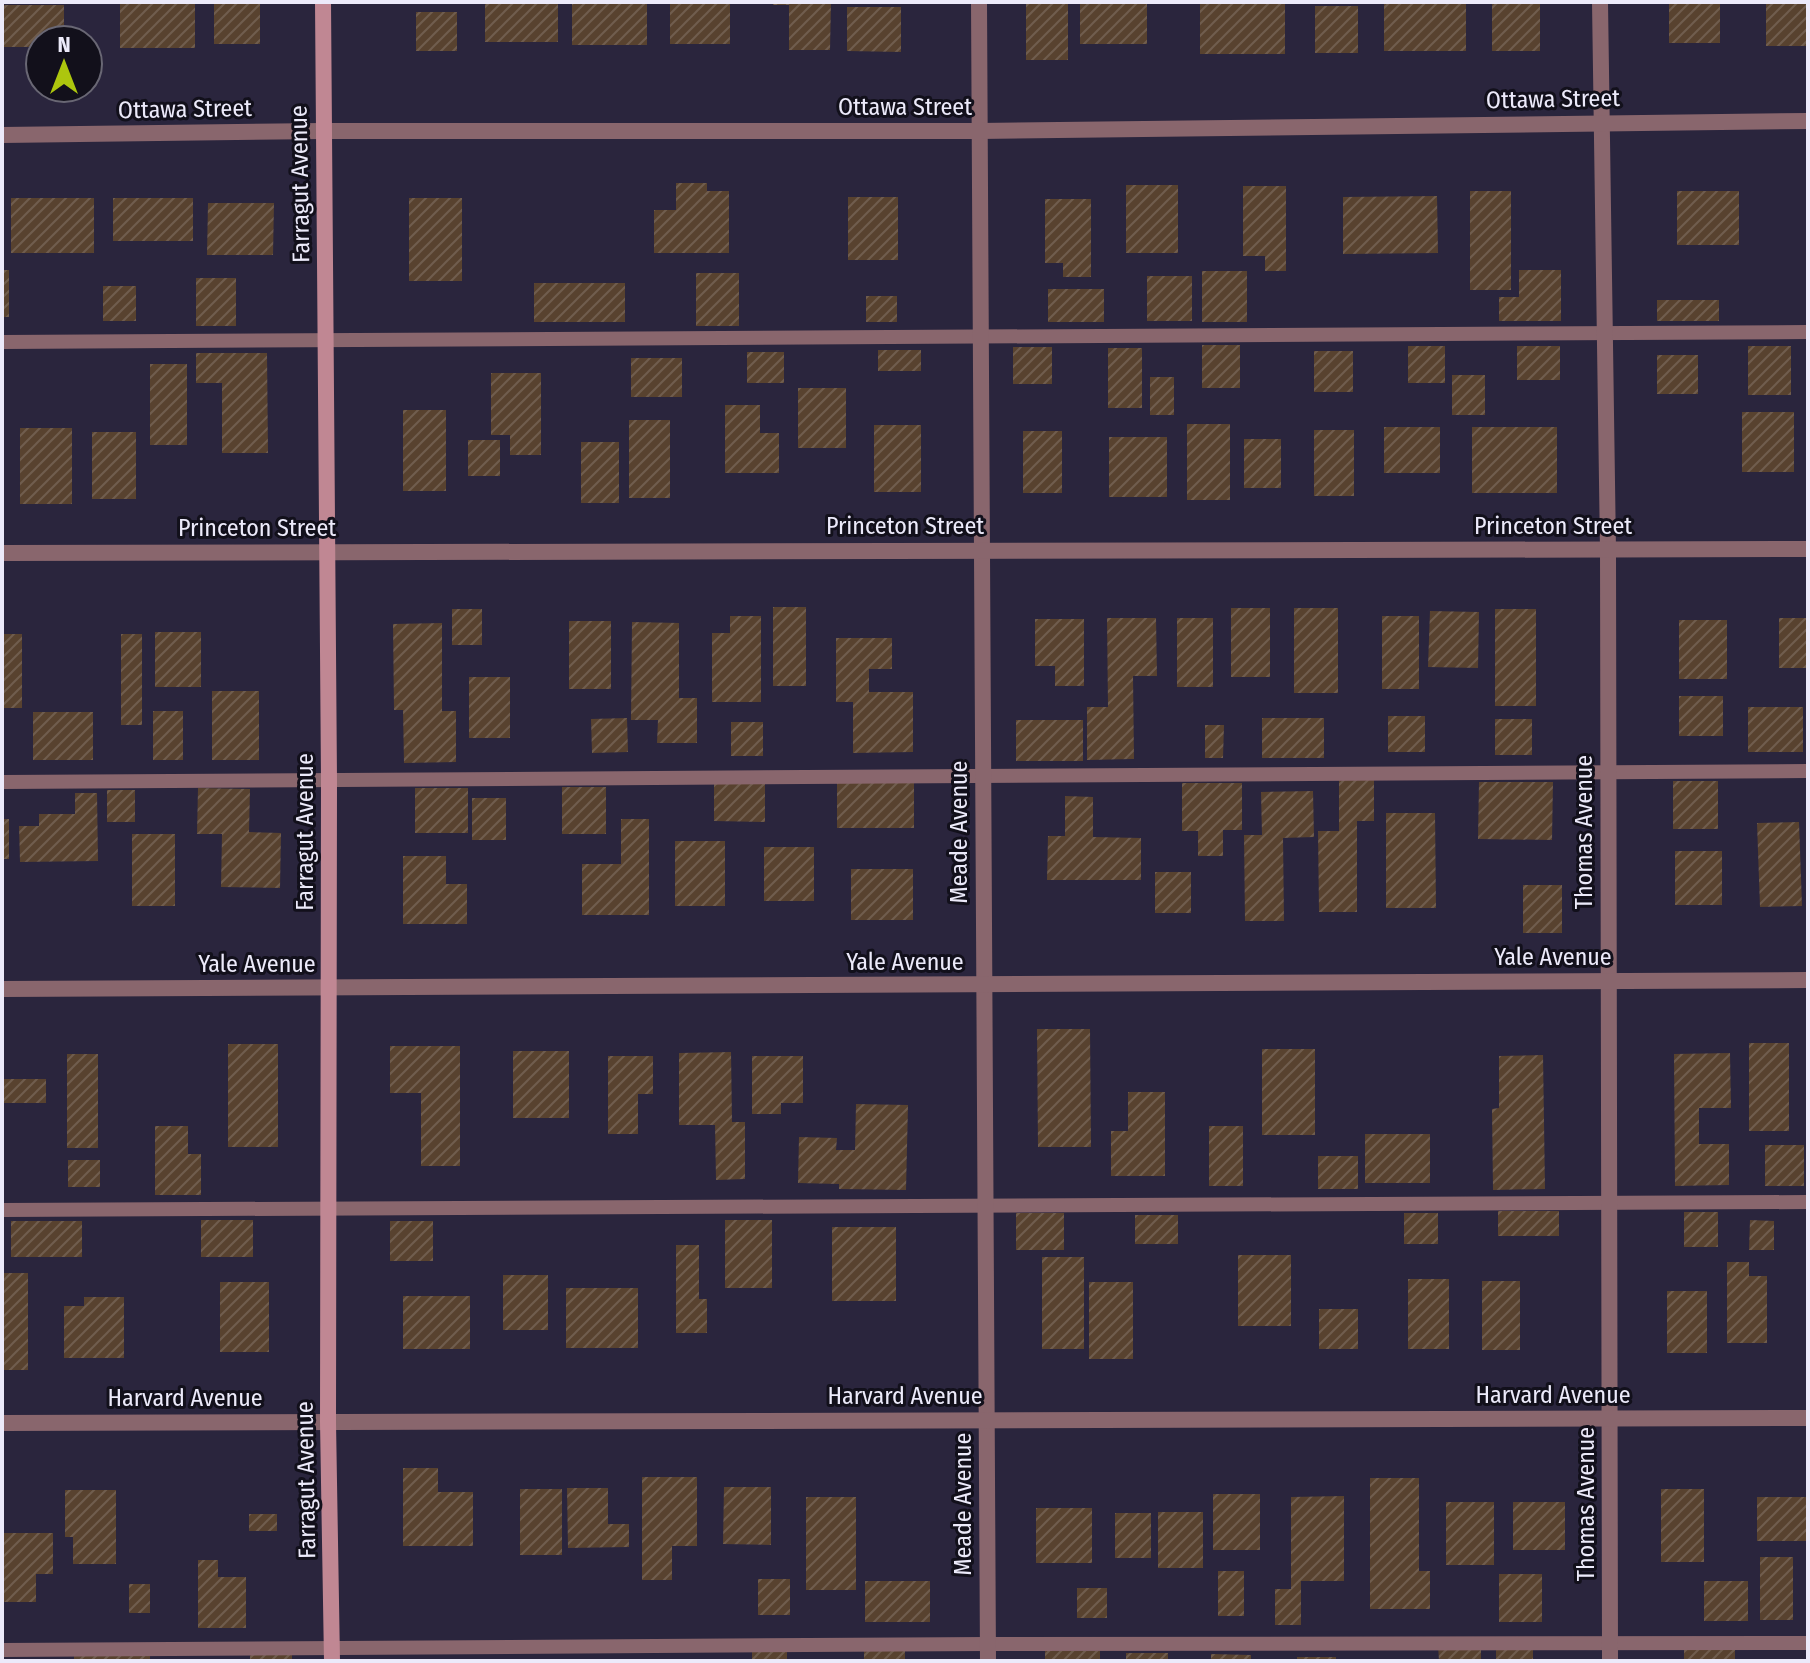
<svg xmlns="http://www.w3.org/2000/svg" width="1810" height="1663" font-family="'Fira Sans Condensed',sans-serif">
	<defs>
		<pattern id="building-hatch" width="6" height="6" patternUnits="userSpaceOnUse" patternTransform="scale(2)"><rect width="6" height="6" fill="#58422f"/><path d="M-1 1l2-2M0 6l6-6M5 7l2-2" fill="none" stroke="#705d4e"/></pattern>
	</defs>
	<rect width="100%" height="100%" fill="#2a253d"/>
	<g fill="url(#building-hatch)">
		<rect x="214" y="2" width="46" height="42"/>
		<rect x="485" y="2" width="73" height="40"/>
		<path d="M599 2H647V45H572V3Z"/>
		<rect x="670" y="2" width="60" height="42"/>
		<path d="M773 2H831L830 50H789V5H773Z"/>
		<rect x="1026" y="2" width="42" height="58"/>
		<rect x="1080" y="2" width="67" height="42"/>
		<rect x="1200" y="2" width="85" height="52"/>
		<rect x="1384" y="2" width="82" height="49"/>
		<rect x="1492" y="2" width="48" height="49"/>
		<rect x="1669" y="2" width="51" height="41"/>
		<rect x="1766" y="2" width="42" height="44"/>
		<rect x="120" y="3" width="75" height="45"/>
		<path d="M2 5H64V40H40V47H2Z"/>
		<rect x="1315" y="6" width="43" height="47"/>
		<path d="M847 7H901V52L847 51Z"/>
		<rect x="416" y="12" width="41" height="39"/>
		<path d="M676 183H707V191H729V253H654V210H676Z"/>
		<rect x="1126" y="185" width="52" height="68"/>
		<path d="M1243 186H1286V271H1265V256H1243Z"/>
		<rect x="1470" y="191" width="41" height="99"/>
		<rect x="1677" y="191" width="62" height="54"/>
		<path d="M1437 196 1438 253 1343 254V197Z"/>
		<rect x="848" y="197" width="50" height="63"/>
		<rect x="11" y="198" width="83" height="55"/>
		<rect x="113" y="198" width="80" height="43"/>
		<rect x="409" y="198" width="53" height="83"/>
		<path d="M1045 199H1091V277H1063V263H1045Z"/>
		<path d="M208 203H274L273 255H207Z"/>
		<rect x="2" y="270" width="7" height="47"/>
		<path d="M1519 270H1561V321H1499V297H1519Z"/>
		<rect x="1202" y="271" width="45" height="51"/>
		<rect x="696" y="273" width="43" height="53"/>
		<rect x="1147" y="276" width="45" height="45"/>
		<rect x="196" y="278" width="40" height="48"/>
		<rect x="534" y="283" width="91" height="39"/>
		<rect x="103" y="286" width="33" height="35"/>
		<rect x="1048" y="289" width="56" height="33"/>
		<rect x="866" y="296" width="31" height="26"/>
		<rect x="1657" y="300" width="62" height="21"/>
		<rect x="1202" y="345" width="38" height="43"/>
		<rect x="1408" y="346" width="37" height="37"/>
		<rect x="1517" y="346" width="43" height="34"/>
		<rect x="1748" y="346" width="43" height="49"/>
		<rect x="1013" y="347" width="39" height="37"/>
		<rect x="1108" y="348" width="34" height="60"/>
		<rect x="878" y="350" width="43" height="21"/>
		<rect x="1314" y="351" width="39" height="41"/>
		<rect x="747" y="352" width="37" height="31"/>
		<path d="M196 353H267L268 453H222V383H196Z"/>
		<rect x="1657" y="355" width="41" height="39"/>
		<rect x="631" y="358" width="51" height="39"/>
		<rect x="150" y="364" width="37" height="81"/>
		<path d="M491 373H541V455H510V435H491Z"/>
		<rect x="1452" y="375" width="33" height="40"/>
		<rect x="1150" y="377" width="24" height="38"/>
		<rect x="798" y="388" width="48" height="60"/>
		<path d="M725 405H760V433H779V473H725Z"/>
		<rect x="403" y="410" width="43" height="81"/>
		<rect x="1742" y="412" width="52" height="60"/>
		<rect x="629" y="420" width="41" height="78"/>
		<rect x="1187" y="424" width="43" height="76"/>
		<rect x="874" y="425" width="47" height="67"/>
		<rect x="1384" y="427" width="56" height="46"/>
		<rect x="1472" y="427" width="85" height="66"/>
		<rect x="20" y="428" width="52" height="76"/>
		<rect x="1314" y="430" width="40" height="66"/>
		<rect x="1023" y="431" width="39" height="62"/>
		<rect x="92" y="432" width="44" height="67"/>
		<rect x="1109" y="437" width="58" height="60"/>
		<rect x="1244" y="439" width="37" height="49"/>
		<rect x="468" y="440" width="32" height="36"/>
		<rect x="581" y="442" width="38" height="61"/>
		<rect x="773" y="607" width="33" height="79"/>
		<rect x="1231" y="608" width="39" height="69"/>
		<rect x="1294" y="608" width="44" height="85"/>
		<rect x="452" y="609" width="30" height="36"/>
		<rect x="1495" y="609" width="41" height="97"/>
		<path d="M1430 611 1479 612 1478 668 1428 667Z"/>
		<path d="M730 616H761V702H712V633H730Z"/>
		<rect x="1382" y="616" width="37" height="73"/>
		<path d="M1107 618H1156L1157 676H1133L1134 759 1087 760V707H1108Z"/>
		<rect x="1177" y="618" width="36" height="69"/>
		<rect x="1779" y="618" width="29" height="50"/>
		<path d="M1035 619H1084V686H1055V666H1035Z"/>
		<rect x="1679" y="620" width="48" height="59"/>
		<rect x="569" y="621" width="42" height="68"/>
		<path d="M632 622 679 623V698H697V743H657L658 720H631Z"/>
		<path d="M442 623V711H456V762L404 763 403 710H394L393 624Z"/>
		<rect x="155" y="632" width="46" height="55"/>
		<rect x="2" y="634" width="20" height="74"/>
		<rect x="121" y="634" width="21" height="91"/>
		<path d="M836 638H892V669H869V692H913V752L853 753V702H836Z"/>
		<rect x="469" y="677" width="41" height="61"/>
		<rect x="212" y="691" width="47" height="69"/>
		<rect x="1679" y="696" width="44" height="40"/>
		<rect x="1748" y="707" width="55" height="45"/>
		<rect x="153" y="711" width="30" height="49"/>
		<rect x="33" y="712" width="60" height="48"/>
		<rect x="1388" y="716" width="37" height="36"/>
		<path d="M627 718 628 752 592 753 591 719Z"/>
		<rect x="1262" y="718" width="62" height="40"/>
		<rect x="1495" y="719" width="37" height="36"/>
		<rect x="1016" y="720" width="67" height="41"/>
		<rect x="731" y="722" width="32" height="34"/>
		<path d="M1205 725H1224L1223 758H1205Z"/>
		<path d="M1339 780H1374V821H1357V912H1319L1318 831H1339Z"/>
		<rect x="1673" y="781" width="45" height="48"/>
		<path d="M1479 782H1553L1552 840 1478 839Z"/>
		<path d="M714 783 765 784V822L714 821Z"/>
		<rect x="837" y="783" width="77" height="45"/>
		<path d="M1182 783H1242V830H1223V856H1198V831H1182Z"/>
		<rect x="562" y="787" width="44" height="47"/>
		<path d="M198 788 250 789 249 832 281 833 280 888 221 887 222 834H197Z"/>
		<rect x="415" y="788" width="53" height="45"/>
		<rect x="107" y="790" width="28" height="32"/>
		<path d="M1313 791 1314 837 1283 838 1284 921H1245L1244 835H1262L1261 792Z"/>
		<path d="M75 793H97L98 861 20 862 19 826H39V814H75Z"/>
		<path d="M1065 796 1093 797V837L1141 838V880H1047L1048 836H1065Z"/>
		<rect x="472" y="798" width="34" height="42"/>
		<path d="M1386 813H1435L1436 908H1386Z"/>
		<rect x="2" y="819" width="7" height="40"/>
		<path d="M621 819H649V915H582V864H621Z"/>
		<path d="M1799 822 1802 906 1760 907 1757 823Z"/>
		<rect x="132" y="834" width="43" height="72"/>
		<rect x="675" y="841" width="50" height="65"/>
		<rect x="764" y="847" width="50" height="54"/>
		<rect x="1675" y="851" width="47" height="54"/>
		<path d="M403 856H446V884H467V924H403Z"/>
		<rect x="851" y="869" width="62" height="51"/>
		<rect x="1155" y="872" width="36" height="41"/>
		<rect x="1523" y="885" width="39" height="48"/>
		<path d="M1037 1029H1090L1091 1147H1038Z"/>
		<rect x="1749" y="1043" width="40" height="88"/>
		<rect x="228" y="1044" width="50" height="103"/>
		<path d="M390 1046H460V1166H421V1093H390Z"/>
		<rect x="1262" y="1049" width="53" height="86"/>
		<rect x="513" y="1051" width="56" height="67"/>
		<path d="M731 1052 732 1122H745V1179L716 1180 715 1125H679V1053Z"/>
		<path d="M1730 1053 1731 1108H1699V1144H1729V1185L1675 1186 1674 1054Z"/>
		<rect x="67" y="1054" width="31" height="94"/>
		<path d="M1543 1055 1545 1189 1493 1190 1492 1109 1499 1108V1056Z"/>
		<path d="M608 1056H653V1094H638V1134H608Z"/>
		<path d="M752 1056H803V1103H781V1114H752Z"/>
		<rect x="2" y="1079" width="44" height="24"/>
		<path d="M1128 1092H1165V1176H1111V1131H1128Z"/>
		<path d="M856 1104 908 1105 906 1190 839 1189V1184L798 1183 799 1137 837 1138 836 1150H855Z"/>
		<path d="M155 1126H188V1154H201V1195H155Z"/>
		<rect x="1209" y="1126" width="34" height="60"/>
		<rect x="1365" y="1134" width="65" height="49"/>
		<rect x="1765" y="1145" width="39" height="41"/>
		<rect x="1318" y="1156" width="40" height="33"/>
		<rect x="68" y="1160" width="32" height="27"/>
		<rect x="1498" y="1211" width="61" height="25"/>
		<rect x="1684" y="1212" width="34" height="35"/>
		<rect x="1016" y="1213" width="48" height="37"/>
		<rect x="1404" y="1213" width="34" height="31"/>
		<rect x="1135" y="1215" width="43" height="29"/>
		<rect x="201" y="1220" width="52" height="37"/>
		<rect x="725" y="1220" width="47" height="68"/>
		<path d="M1750 1220 1774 1221V1250H1749Z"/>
		<rect x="11" y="1221" width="71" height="36"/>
		<rect x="390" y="1221" width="43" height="40"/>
		<rect x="832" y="1227" width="64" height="74"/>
		<path d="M676 1245H699V1299H707V1333H676Z"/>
		<rect x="1238" y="1255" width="53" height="71"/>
		<rect x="1042" y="1257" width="42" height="92"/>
		<path d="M1727 1262H1749V1276H1767V1343H1727Z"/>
		<rect x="2" y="1273" width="26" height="97"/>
		<rect x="503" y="1275" width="45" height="55"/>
		<rect x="1408" y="1279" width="41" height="70"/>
		<rect x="1482" y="1281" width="38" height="69"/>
		<rect x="220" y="1282" width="49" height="70"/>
		<rect x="1089" y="1282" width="44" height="77"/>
		<rect x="566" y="1288" width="72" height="60"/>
		<rect x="1667" y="1291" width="40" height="62"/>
		<rect x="403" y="1296" width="67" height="53"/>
		<path d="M84 1297H124V1358H64V1306H84Z"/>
		<rect x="1319" y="1309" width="39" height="40"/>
		<path d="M403 1468H438V1492H473V1546H403Z"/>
		<path d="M642 1477H697V1546H672V1580H642Z"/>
		<path d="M1370 1478H1419V1571H1430V1609H1370Z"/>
		<path d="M724 1487H771V1545L723 1544Z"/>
		<path d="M567 1488H608V1524H629V1547L568 1548Z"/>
		<rect x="520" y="1489" width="42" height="66"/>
		<rect x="1661" y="1489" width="43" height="73"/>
		<path d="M65 1490H116V1564H73V1537H65Z"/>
		<rect x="1213" y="1494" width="47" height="56"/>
		<path d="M1344 1496V1581H1301V1625H1275V1589H1291V1497Z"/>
		<rect x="806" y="1497" width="50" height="93"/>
		<rect x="1757" y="1497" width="51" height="44"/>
		<rect x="1446" y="1502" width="48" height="63"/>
		<rect x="1513" y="1502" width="52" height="48"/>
		<rect x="1036" y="1508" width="56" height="55"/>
		<rect x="1158" y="1512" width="45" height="56"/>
		<rect x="1115" y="1513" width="36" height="45"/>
		<rect x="249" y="1514" width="28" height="17"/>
		<path d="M2 1533H53V1574H36V1602H2Z"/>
		<rect x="1760" y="1557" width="33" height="63"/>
		<path d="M198 1560H218V1577H246V1628H198Z"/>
		<rect x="1218" y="1571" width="26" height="45"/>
		<rect x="1499" y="1574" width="43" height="48"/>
		<rect x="758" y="1579" width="32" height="36"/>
		<rect x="865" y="1581" width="65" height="41"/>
		<rect x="1704" y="1581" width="44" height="40"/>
		<rect x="129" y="1584" width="21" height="29"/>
		<rect x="1077" y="1588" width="30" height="30"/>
		<path d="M1481 1644V1661H1439L1438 1645Z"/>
		<path d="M1533 1647V1661H1496V1648Z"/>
		<rect x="864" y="1649" width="41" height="12"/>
		<rect x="752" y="1650" width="35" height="11"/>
		<rect x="1684" y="1650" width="51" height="11"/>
		<rect x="1045" y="1651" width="55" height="10"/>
		<rect x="1126" y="1653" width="42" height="8"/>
		<rect x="74" y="1654" width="76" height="7"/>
		<path d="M1211 1654 1251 1655V1661H1211Z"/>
		<rect x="250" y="1655" width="42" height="6"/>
		<rect x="1297" y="1657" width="39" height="4"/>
	</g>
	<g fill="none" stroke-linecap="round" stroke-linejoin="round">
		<g stroke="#89666d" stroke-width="14">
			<path d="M2 342 1808 332"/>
			<path d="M2 782 1808 771"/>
			<path d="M2 1210 1808 1202"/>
			<path d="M2 1650 987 1644 1808 1643"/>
		</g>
		<g stroke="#89666d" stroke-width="16">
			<path d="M979 2 988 1661"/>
			<path d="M1600 2 1608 550 1610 1661"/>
			<path d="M2 135 323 131H979L1808 121"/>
			<path d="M2 553 1808 549"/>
			<path d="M2 989 1808 980"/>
			<path d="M2 1423 1808 1418"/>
		</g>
		<path stroke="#c08793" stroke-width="16" d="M323 2 329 781 328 1422 332 1661"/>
	</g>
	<g text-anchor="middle" stroke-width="6" stroke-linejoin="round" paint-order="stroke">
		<g font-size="24" fill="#eceafa" stroke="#12101b">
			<text transform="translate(1553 99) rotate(-1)" y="8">Ottawa Street</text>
			<text x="905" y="115">Ottawa Street</text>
			<text transform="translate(185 109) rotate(-1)" y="8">Ottawa Street</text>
			<text transform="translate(300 184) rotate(-91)" y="8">Farragut Avenue</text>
			<text x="905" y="534">Princeton Street</text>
			<text x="1553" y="534">Princeton Street</text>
			<text x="257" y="536">Princeton Street</text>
			<text transform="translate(305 832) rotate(-90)" y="8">Farragut Avenue</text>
			<text transform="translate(959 832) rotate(-90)" y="8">Meade Avenue</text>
			<text transform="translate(1584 832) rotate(-90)" y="8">Thomas Avenue</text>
			<text x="1553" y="965">Yale Avenue</text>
			<text x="905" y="970">Yale Avenue</text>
			<text x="257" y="972">Yale Avenue</text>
			<text x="1553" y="1403">Harvard Avenue</text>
			<text x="905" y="1404">Harvard Avenue</text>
			<text x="185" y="1406">Harvard Avenue</text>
			<text transform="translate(306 1480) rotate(-91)" y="8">Farragut Avenue</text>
			<text transform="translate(963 1504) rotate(-90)" y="8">Meade Avenue</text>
			<text transform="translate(1586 1504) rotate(-90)" y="8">Thomas Avenue</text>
		</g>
	</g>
	<rect width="1810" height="1663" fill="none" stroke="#eceafa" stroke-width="8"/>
	<g transform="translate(64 64)"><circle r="38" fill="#12101b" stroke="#696774" stroke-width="2"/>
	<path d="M0-6L14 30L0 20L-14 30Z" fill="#adc60e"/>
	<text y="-12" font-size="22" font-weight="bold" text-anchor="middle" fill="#eceafa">N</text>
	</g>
</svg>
